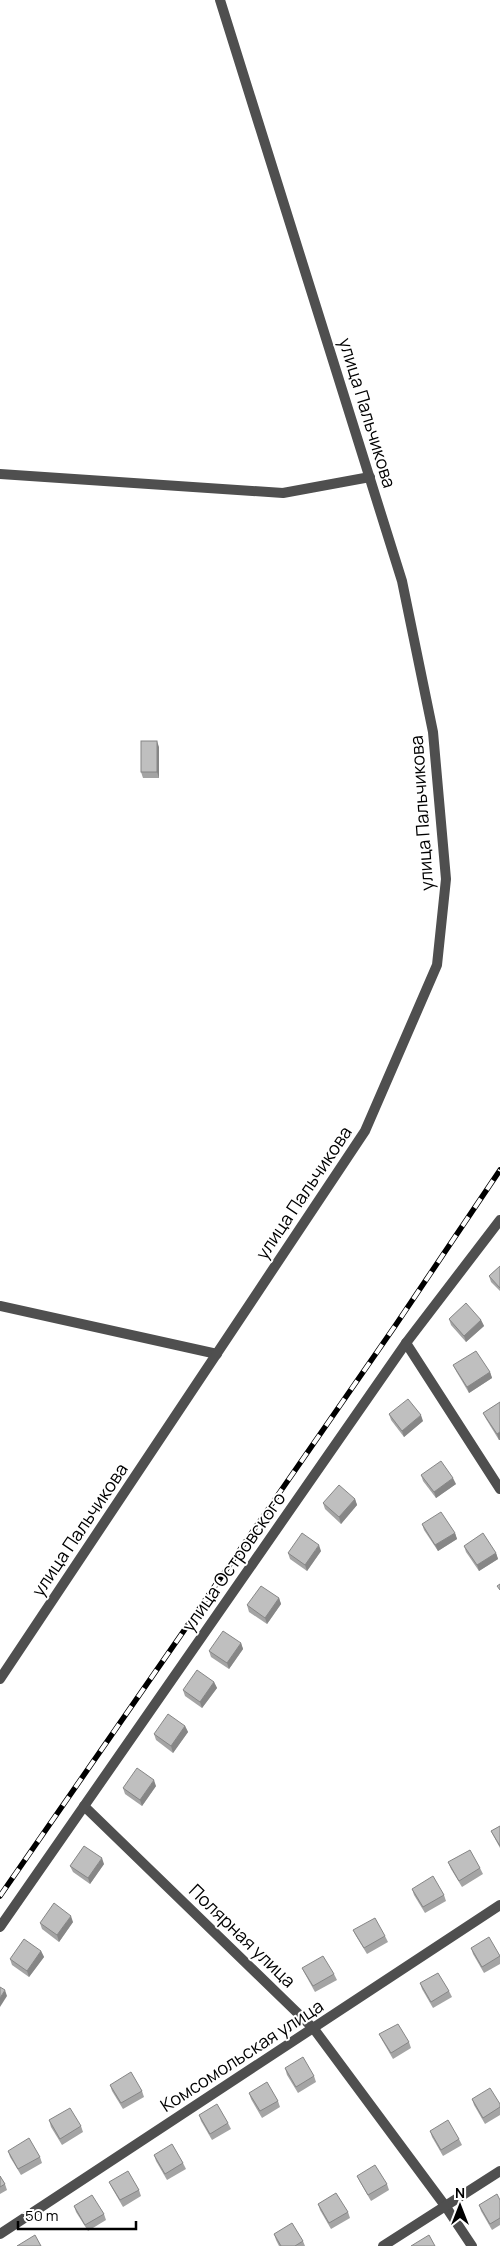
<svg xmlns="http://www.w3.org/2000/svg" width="500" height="2246" font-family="Manrope,sans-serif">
	<rect width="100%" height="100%" fill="#fff"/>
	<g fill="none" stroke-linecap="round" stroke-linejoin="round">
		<g stroke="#4f4f4f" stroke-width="10">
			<path d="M0 474 283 493 370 477"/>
			<path d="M0 1306 217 1354"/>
			<path d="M406 1343 500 1489"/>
			<path d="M84 1806 314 2029 446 2207 472 2246"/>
			<path d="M0 1927 406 1343 500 1220"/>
			<path d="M0 2234 500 1905"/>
			<path d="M383 2246 500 2171"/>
		</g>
		<path stroke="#4f4f4f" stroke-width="10" d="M0 1679 365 1131 437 965 446 879 433 732 402 581 220 0"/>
		<defs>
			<path id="rail" d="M0 1896 395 1326 500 1170"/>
		</defs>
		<use href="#rail" stroke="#000" stroke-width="5.5"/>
		<use href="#rail" stroke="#fff" stroke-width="4" stroke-dasharray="11" stroke-linecap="butt"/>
	</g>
	<g fill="#a4a4a4">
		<path d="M159 747V778H143L141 772Z"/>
		<path d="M500 1266V1291L491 1282 489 1276Z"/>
		<path d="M449 1319 481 1320 484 1326 466 1342 451 1325Z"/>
		<path d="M453 1365 490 1372 492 1378 469 1393 456 1371Z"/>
		<path d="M500 1402V1440H499L486 1419 483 1413Z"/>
		<path d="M389 1414 423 1421 404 1437 391 1420Z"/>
		<path d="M421 1475 456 1484 436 1498 423 1481Z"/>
		<path d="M355 1499 357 1505 341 1524 325 1509 323 1503Z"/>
		<path d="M422 1524 455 1533 457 1539 438 1551 424 1530Z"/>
		<path d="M464 1546 496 1553 498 1559 479 1571 466 1552Z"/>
		<path d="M321 1551 307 1571 290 1559 288 1553Z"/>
		<path d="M279 1598 281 1604 267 1624 249 1612 247 1605Z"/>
		<path d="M241 1643 243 1649 229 1669 211 1657 209 1651Z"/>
		<path d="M214 1682 217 1688 202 1708 185 1696 183 1690Z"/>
		<path d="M185 1726 188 1732 173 1753 156 1740 154 1734Z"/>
		<path d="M156 1786 142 1806 125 1794 123 1788Z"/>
		<path d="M500 1826V1848L494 1837 491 1831Z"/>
		<path d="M448 1862 480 1868 483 1874 462 1887 451 1869Z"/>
		<path d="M104 1864 90 1884 73 1872 70 1866Z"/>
		<path d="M412 1889 444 1895 446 1901 425 1913 414 1895Z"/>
		<path d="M73 1922 59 1942 42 1929 40 1923Z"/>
		<path d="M353 1930 385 1936 388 1942 367 1954 356 1936Z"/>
		<path d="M471 1948 500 1955V1964L484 1973 473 1954Z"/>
		<path d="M41 1951 44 1957 29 1977 12 1965 10 1959Z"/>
		<path d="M302 1968 334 1974 337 1980 315 1992 305 1974Z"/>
		<path d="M420 1983 449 1991 452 1997 433 2008 422 1989Z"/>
		<path d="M379 2034 409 2042 411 2048 393 2059 382 2040Z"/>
		<path d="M285 2068 314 2076 316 2082 298 2093 287 2075Z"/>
		<path d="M110 2085 142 2091 144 2097 123 2109 112 2091Z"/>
		<path d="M249 2093 278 2101 280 2107 262 2118 251 2099Z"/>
		<path d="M472 2099 500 2104V2115L485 2124 474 2105Z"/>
		<path d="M199 2115 228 2123 231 2129 212 2140 201 2121Z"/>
		<path d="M49 2120 81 2126 83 2132 62 2145 51 2127Z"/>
		<path d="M430 2131 459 2139 462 2145 443 2156 432 2137Z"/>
		<path d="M8 2151 40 2157 42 2163 21 2175 10 2157Z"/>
		<path d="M154 2155 183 2163 186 2169 167 2180 156 2161Z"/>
		<path d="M0 2176 5 2184 7 2190 0 2194Z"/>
		<path d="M357 2176 387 2184 389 2190 371 2201 360 2182Z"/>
		<path d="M109 2182 139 2190 141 2196 123 2207 112 2188Z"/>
		<path d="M500 2200V2225L492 2230 481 2211 479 2205Z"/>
		<path d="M318 2204 348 2212 350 2218 331 2229 320 2210Z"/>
		<path d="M74 2206 104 2214 106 2220 88 2231 76 2212Z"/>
		<path d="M274 2234 303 2241 305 2246H279L276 2240Z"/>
	</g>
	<g fill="#868686">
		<path d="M157 741 159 747V778L157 772Z"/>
		<path d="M481 1320 484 1326 466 1342 464 1336Z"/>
		<path d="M490 1372 492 1378 469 1393 467 1387Z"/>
		<path d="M421 1415 423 1421 404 1437 402 1431Z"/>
		<path d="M500 1432V1440H499L497 1434Z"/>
		<path d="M453 1478 456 1484 436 1498 434 1492Z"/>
		<path d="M355 1499 357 1505 341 1524 339 1517Z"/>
		<path d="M455 1533 457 1539 438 1551 435 1545Z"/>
		<path d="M319 1545 321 1551 307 1571 305 1565Z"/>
		<path d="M496 1553 498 1559 479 1571 477 1565Z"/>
		<path d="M279 1598 281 1604 267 1624 265 1618Z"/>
		<path d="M241 1643 243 1649 229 1669 227 1663Z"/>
		<path d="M214 1682 217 1688 202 1708 200 1702Z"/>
		<path d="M185 1726 188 1732 173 1753 171 1746Z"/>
		<path d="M154 1780 156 1786 142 1806 140 1800Z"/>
		<path d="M102 1858 104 1864 90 1884 88 1878Z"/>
		<path d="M71 1916 73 1922 59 1942 57 1935Z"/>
		<path d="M41 1951 44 1957 29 1977 27 1971Z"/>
		<path d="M5 1990 7 1996 0 2007V1998Z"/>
	</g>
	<g fill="#bfbfbf" stroke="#868686">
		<rect x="141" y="741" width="16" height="31"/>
		<path d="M500 1266V1288L489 1276Z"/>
		<path d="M466 1303 481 1320 464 1336 449 1319Z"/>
		<path d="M476 1351 490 1372 467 1387 453 1365Z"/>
		<path d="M408 1399 421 1415 402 1431 389 1414Z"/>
		<path d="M500 1402V1432L497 1434 483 1413Z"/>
		<path d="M441 1461 453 1478 434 1492 421 1475Z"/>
		<path d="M339 1485 355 1499 339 1517 323 1503Z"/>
		<path d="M441 1512 455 1533 435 1545 422 1524Z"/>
		<path d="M302 1533 319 1545 305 1565 288 1553Z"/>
		<path d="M483 1533 496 1553 477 1565 464 1546Z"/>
		<path d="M500 1584V1590L497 1586Z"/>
		<path d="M261 1586 279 1598 265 1618 247 1605Z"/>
		<path d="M223 1631 241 1643 227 1663 209 1651Z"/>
		<path d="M197 1670 214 1682 200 1702 183 1690Z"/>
		<path d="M168 1714 185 1726 171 1746 154 1734Z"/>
		<path d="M137 1768 154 1780 140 1800 123 1788Z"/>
		<path d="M500 1826V1846L491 1831Z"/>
		<path d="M84 1846 102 1858 88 1878 70 1866Z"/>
		<path d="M470 1850 480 1868 459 1881 448 1862Z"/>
		<path d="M433 1876 444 1895 423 1907 412 1889Z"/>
		<path d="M54 1903 71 1916 57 1935 40 1923Z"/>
		<path d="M375 1918 385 1936 364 1948 353 1930Z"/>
		<path d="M489 1937 500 1956 482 1967 471 1948Z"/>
		<path d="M24 1939 41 1951 27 1971 10 1959Z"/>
		<path d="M323 1956 334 1974 313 1986 302 1968Z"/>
		<path d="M438 1973 449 1991 431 2002 420 1983Z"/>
		<path d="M0 1987 5 1990 0 1998Z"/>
		<path d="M398 2024 409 2042 391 2053 379 2034Z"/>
		<path d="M303 2057 314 2076 296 2087 285 2068Z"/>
		<path d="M131 2072 142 2091 121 2103 110 2085Z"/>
		<path d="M267 2082 278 2101 260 2111 249 2093Z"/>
		<path d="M490 2088 500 2104V2107L483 2118 472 2099Z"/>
		<path d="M217 2104 228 2123 210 2134 199 2115Z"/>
		<path d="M70 2108 81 2126 60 2139 49 2120Z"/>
		<path d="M448 2120 459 2139 441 2150 430 2131Z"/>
		<path d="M29 2138 40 2157 18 2169 8 2151Z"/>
		<path d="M172 2144 183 2163 165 2174 154 2155Z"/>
		<path d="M375 2165 387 2184 368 2195 357 2176Z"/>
		<path d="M128 2171 139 2190 120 2200 109 2182Z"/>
		<path d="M0 2176 5 2184 0 2187Z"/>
		<path d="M336 2193 348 2212 329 2223 318 2204Z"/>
		<path d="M497 2194 500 2200V2218L490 2224 479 2205Z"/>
		<path d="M92 2195 104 2214 85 2225 74 2206Z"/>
		<path d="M292 2223 303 2241 295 2246H281L274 2234Z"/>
		<path d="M35 2235 41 2246H17Z"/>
		<path d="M429 2235 435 2246H411Z"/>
	</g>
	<g text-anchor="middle" stroke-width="4" stroke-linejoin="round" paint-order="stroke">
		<g font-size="18" fill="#000" stroke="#fff">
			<text transform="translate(367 413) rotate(73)" y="6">улица Пальчикова</text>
			<text transform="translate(422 813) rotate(-94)" y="6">улица Пальчикова</text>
			<text transform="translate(304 1193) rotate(-56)" y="6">улица Пальчикова</text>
			<text transform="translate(80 1530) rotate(-56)" y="6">улица Пальчикова</text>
			<text transform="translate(234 1562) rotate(-55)" y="6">улица Островского</text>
			<text transform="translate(242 1936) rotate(44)" y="6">Полярная улица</text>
			<text transform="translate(242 2056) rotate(-33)" y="6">Комсомольская улица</text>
		</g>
	</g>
	<g transform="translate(460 2206)" stroke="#ffffff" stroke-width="4" paint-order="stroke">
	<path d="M0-4L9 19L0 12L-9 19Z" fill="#000000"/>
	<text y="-8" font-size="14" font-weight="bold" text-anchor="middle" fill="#000000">N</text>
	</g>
	<path d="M18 2221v8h118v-8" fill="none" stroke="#000000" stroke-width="2.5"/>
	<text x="25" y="2221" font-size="15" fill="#000000" stroke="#ffffff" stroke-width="4" paint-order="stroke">50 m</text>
</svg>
